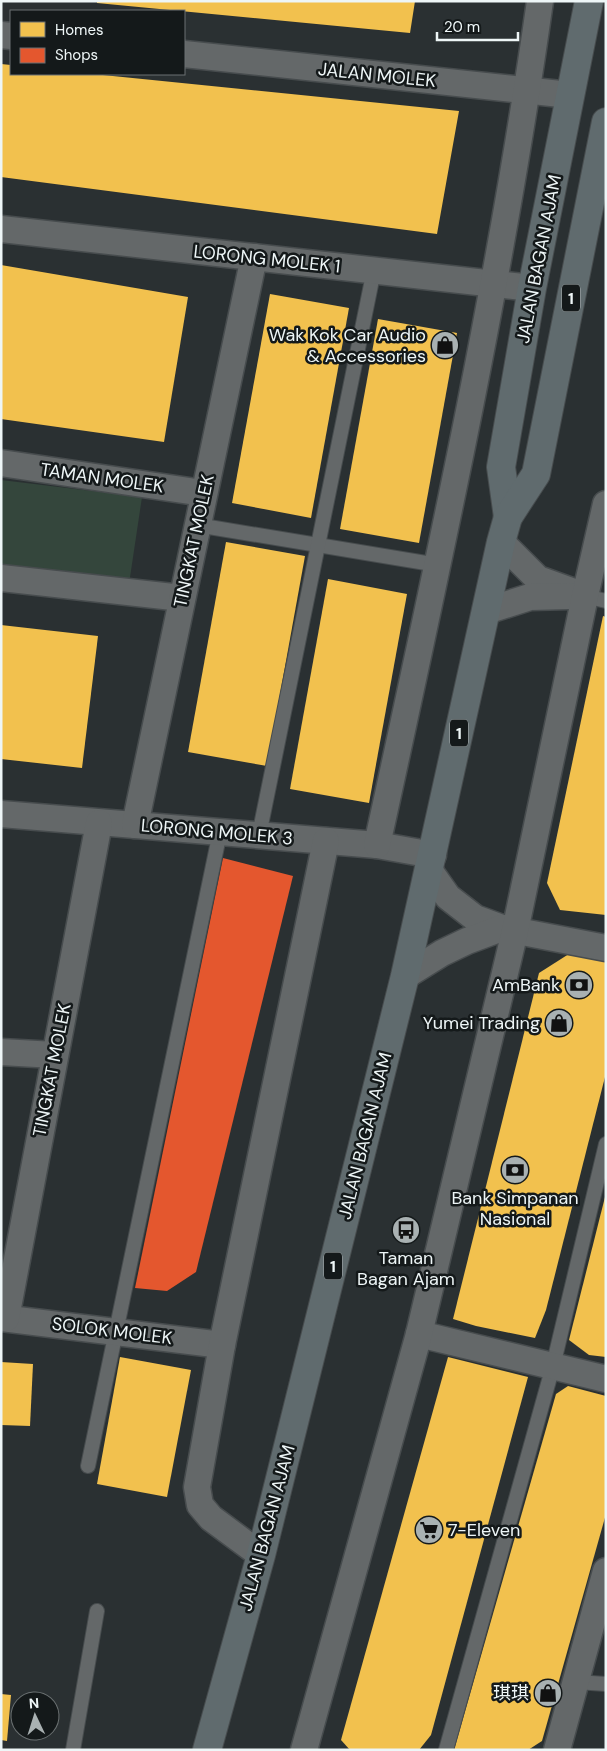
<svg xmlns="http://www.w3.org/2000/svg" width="607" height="1751" font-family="'DM Sans','Noto Sans SC',sans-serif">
	<rect width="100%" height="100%" fill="#2a3032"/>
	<path fill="#34463c" d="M1 480 142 497 129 584 1 564Z"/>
	<g fill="#f2c14e">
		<path d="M97 1H415L410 33 97 3Z"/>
		<path d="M1 64 11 65V74H93L459 111 437 234 1 177Z"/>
		<path d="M1 265 188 297 164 442 1 419Z"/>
		<path d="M270 294 349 308 311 518 232 503Z"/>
		<path d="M378 319 457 333 419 543 340 529Z"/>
		<path d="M226 542 305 556 267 766 188 752Z"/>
		<path d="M328 579 407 594 369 803 290 789Z"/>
		<path d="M603 616 606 617V915L560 910 547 883Z"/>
		<path d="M1 625 98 636 82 768 1 759Z"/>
		<path d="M572 952 606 958V1073L546 1310 535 1338 476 1326 453 1319 539 973Z"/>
		<path d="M605 1197H606V1357L589 1355 569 1340Z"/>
		<path d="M120 1357 191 1370 167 1497 97 1484Z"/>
		<path d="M448 1357 528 1377 431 1735 419 1750H350L341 1740Z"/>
		<path d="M1 1362 33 1364 30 1426 1 1425Z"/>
		<path d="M568 1386 606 1396V1514L542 1741 528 1750H454L556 1394Z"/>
		<path d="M1 1694 11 1695 7 1741 1 1740Z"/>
	</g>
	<path fill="#e4572e" d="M223 858 293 876 196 1272 167 1291 135 1288Z"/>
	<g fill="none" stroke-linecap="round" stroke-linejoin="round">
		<defs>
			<g id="lane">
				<path d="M197 525 438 565"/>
				<path d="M585 596 606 601"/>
				<path d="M259 835 374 270"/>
				<path d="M88 1466 220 832"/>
				<path d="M576 1682 606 1684"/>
				<path d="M73 1750 97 1611"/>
				<path d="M446 1750 553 1366 606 1144"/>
			</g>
			<g id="street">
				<path d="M1 35 11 36"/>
				<path d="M184 54 570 95"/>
				<path d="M1 229 532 288"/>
				<path d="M1 463 203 493"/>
				<path d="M501 542 538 579 585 596"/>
				<path d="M1 578 182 598"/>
				<path d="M486 611 530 597 569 596"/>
				<path d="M1 814 377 845 433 855"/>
				<path d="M135 825 254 257"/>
				<path d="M377 845C438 565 500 285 540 1"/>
				<path d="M429 870 448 897 475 918 502 928 606 948"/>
				<path d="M405 976 442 953 467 941 502 928"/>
				<path d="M1 1052 55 1055"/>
				<path d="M1 1318 222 1345"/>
				<path d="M6 1318 99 823"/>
				<path d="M419 1334 606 1379"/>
				<path d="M261 1555 211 1518 200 1505 197 1487 222 1345 326 841"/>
				<path d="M304 1750 419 1334 515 931 585 596 606 504"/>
				<path d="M557 1750 606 1571"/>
			</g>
			<g id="primary">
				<path d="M508 517 501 467 532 288 589 1"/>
				<path d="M207 1750 261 1555 405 976 501 542 508 517 536 474 606 122"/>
			</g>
		</defs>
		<use href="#lane" stroke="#474c4e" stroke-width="16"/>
		<use href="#street" stroke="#474c4e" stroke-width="29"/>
		<use href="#primary" stroke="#474c4e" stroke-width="30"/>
		<use href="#lane" stroke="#646869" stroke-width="14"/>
		<use href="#street" stroke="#646869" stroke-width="26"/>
		<use href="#primary" stroke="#606b6e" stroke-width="28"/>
	</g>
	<defs>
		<symbol id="shop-disc" viewBox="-11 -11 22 22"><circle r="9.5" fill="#a9b1b2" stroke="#14191a"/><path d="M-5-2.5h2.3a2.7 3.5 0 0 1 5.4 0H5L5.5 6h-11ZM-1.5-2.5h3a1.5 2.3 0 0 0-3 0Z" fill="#111"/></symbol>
		<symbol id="bank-disc" viewBox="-11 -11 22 22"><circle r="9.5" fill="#a9b1b2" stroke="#14191a"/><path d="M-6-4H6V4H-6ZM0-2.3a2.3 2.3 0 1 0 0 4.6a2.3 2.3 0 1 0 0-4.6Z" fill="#111"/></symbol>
		<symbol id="bus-disc" viewBox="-11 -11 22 22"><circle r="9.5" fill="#a9b1b2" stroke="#14191a"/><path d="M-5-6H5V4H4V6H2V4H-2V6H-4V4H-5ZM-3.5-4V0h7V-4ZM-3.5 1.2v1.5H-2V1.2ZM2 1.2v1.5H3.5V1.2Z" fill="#111"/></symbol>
		<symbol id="supermarket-disc" viewBox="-11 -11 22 22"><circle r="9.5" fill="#a9b1b2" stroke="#14191a"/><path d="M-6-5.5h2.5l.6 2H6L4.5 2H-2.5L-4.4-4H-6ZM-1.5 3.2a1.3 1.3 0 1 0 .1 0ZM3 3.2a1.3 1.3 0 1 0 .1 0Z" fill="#111"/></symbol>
	</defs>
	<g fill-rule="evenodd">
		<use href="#shop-disc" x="429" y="329" width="32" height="32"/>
		<use href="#bank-disc" x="563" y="969" width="32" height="32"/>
		<use href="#shop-disc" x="543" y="1007" width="32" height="32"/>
		<use href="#bank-disc" x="499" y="1154" width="32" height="32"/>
		<use href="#bus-disc" x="390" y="1214" width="32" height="32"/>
		<use href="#supermarket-disc" x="413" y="1514" width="32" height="32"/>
		<use href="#shop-disc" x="532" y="1677" width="32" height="32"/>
	</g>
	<g text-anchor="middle" stroke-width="5" stroke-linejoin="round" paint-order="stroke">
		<g fill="#14191a" stroke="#adb4b5" stroke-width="1">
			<rect x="562" y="284.5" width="18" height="27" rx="4"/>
			<rect x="450" y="719.5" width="18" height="27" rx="4"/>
			<rect x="324" y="1252.5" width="18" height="27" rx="4"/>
		</g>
		<g font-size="16" font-weight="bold" fill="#eef6f7">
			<text x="571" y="304">1</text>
			<text x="459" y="739">1</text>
			<text x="333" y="1272">1</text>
		</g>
		<g font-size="18" fill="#eef6f7" stroke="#14191a">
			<text transform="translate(377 75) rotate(6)" y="6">JALAN MOLEK</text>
			<text transform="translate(267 259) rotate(6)" y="6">LORONG MOLEK 1</text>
			<text transform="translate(539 259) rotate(-79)" y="6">JALAN BAGAN AJAM</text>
			<text transform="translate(102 478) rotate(8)" y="6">TAMAN MOLEK</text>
			<text transform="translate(194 541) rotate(-78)" y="6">TINGKAT MOLEK</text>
			<text transform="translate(217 832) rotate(5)" y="6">LORONG MOLEK 3</text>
			<text transform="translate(52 1070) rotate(-79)" y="6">TINGKAT MOLEK</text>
			<text transform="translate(365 1136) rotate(-76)" y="6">JALAN BAGAN AJAM</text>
			<text transform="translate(112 1331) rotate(7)" y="6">SOLOK MOLEK</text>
			<text transform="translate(267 1528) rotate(-75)" y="6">JALAN BAGAN AJAM</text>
		</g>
		<g font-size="18" fill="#eef6f7" stroke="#14191a" text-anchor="end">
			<text x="426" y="341">Wak Kok Car Audio<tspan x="426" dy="21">&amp; Accessories</tspan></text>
			<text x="560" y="991">AmBank</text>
			<text x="540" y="1029">Yumei Trading</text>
			<text x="515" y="1204" text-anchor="middle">Bank Simpanan<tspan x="515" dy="21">Nasional</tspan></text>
			<text x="406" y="1264" text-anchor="middle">Taman<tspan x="406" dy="21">Bagan Ajam</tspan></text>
			<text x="448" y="1536" text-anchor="start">7-Eleven</text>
			<text x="529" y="1699">琪琪</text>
		</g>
	</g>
	<rect width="607" height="1751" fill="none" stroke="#eef6f7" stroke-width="5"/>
	<rect x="10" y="10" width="175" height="65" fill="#14191a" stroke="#6b7172"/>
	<rect x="20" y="22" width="25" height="15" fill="#f2c14e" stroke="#6b7172"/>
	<text x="55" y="35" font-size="15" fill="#eef6f7">Homes</text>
	<rect x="20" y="48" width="25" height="15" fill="#e4572e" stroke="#6b7172"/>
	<text x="55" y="60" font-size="15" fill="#eef6f7">Shops</text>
	<g transform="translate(35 1716) rotate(356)"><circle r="24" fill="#14191a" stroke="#6b7172"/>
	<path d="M0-4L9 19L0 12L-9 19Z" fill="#a9b1b2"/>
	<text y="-8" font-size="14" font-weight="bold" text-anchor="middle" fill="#eef6f7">N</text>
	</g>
	<path d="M437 32v8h81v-8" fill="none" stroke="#eef6f7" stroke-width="2.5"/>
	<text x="444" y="32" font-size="15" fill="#eef6f7" stroke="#14191a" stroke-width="4" paint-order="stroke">20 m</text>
</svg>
